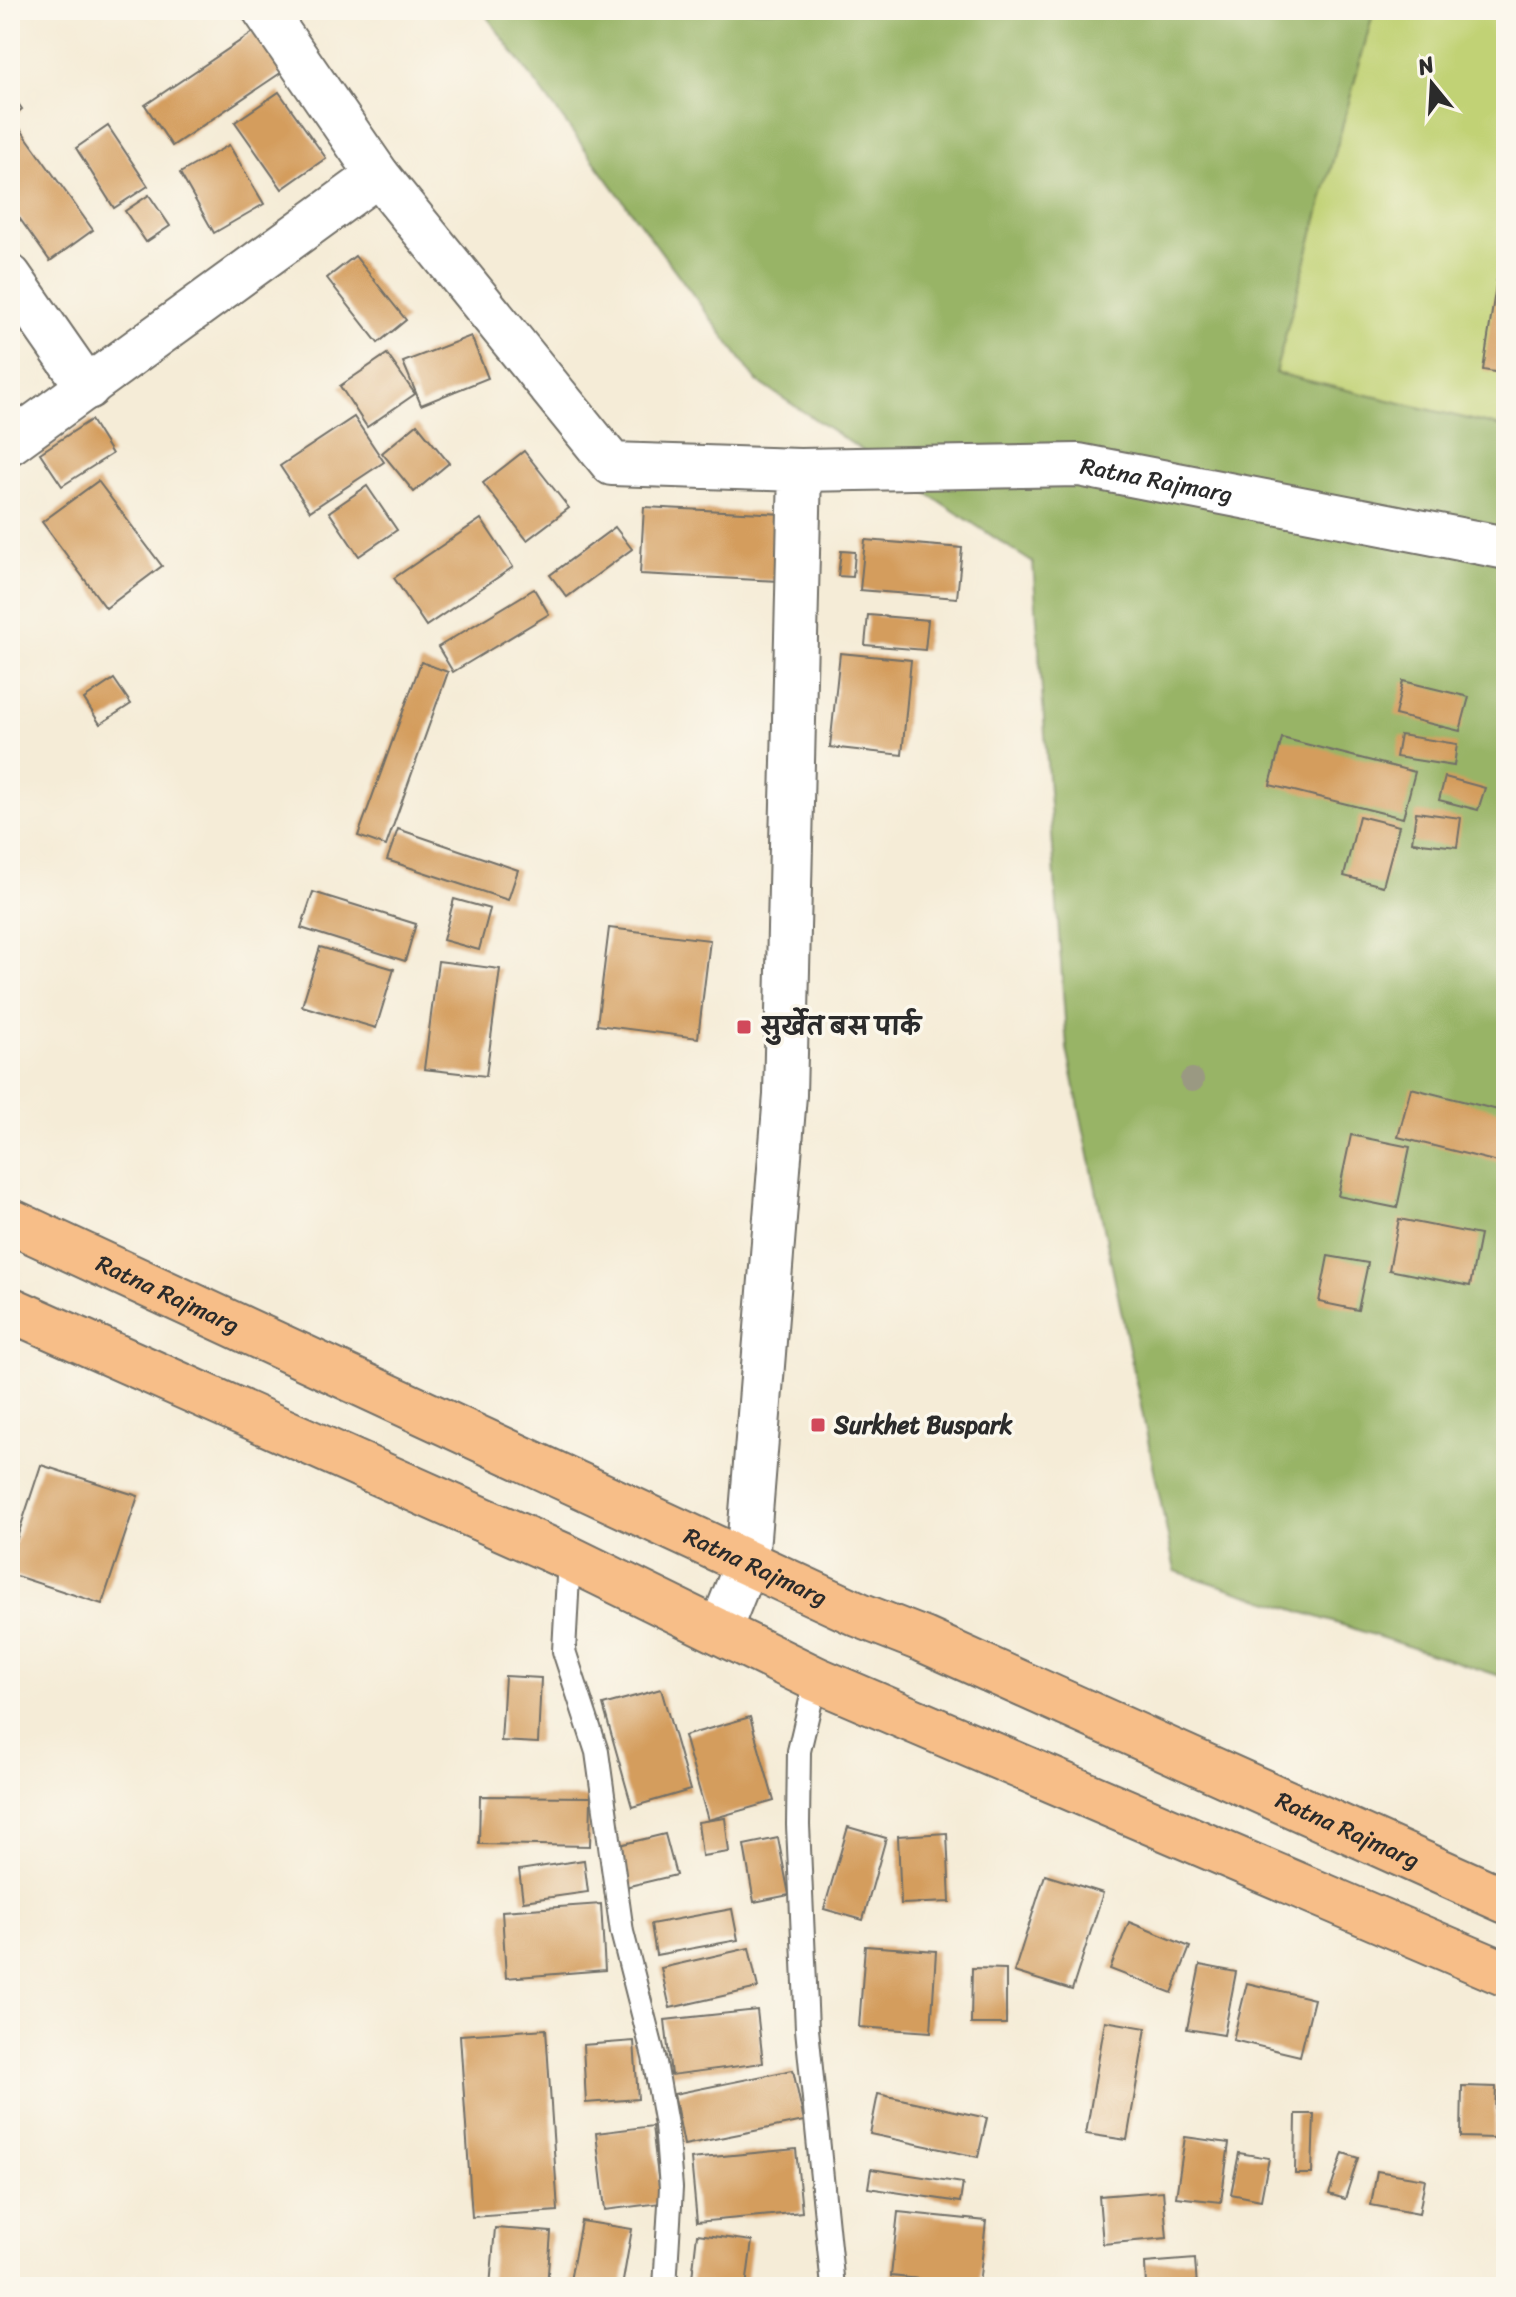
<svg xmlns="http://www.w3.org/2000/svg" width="1516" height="2297" font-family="Sriracha,'Playpen Sans Deva',sans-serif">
	<rect width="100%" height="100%" fill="#fbf7ec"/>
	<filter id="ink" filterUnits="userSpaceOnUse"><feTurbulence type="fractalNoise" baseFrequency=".0125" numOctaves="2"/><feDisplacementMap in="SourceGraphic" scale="16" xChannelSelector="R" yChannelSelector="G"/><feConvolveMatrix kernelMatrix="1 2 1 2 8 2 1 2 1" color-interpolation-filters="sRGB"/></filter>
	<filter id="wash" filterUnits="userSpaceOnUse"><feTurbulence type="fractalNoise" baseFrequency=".006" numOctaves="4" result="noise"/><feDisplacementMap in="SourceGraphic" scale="32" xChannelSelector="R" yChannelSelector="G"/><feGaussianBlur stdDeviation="1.8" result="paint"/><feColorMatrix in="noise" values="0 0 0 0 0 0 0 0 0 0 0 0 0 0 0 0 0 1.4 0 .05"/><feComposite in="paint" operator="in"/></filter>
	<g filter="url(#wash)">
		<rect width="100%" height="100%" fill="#f5ecd7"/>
		<path fill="#c1d274" stroke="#767e50" stroke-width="2" d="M1374 10H1506V428L1275 373Z"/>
		<path fill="#98b466" stroke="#627048" stroke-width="2" d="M482 10H1374L1275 373 1506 428V1678L1175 1571 1067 1049 1033 563 757 381Z"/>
		<g id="blocks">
			<g fill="#d49d5d">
				<path d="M261 27 288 68 172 146 145 105Z"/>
				<path d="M10 92 22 109 10 118Z"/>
				<path d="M279 92 326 158 282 189 235 122Z"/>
				<path d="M108 126 148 186 114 208 76 148Z"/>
				<path d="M19 127 93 230 50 261 10 205V133Z"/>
				<path d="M229 145 264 204 214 233 180 173Z"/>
				<path d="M149 195 170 226 146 242 125 211Z"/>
				<path d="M1504 233H1506V374L1483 370Z"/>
				<path d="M355 256 406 320 378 343 327 278Z"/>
				<path d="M471 336 488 378 421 405 403 362Z"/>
				<path d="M387 354 415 394 367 427 340 386Z"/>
				<path d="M354 417 384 462 310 511 280 466Z"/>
				<path d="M91 420 112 454 62 486 40 453Z"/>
				<path d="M417 424 449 463 414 492 382 453Z"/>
				<path d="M524 451 569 508 527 540 483 483Z"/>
				<path d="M98 481 162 566 106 608 42 522Z"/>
				<path d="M367 486 397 530 359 556 329 512Z"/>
				<path d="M644 507 784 514 780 581 640 574Z"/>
				<path d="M481 519 513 567 426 626 394 578Z"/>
				<path d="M615 527 632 549 567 597 550 575Z"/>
				<path d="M865 540 962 548 957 598 860 590Z"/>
				<path d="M841 551 855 552 853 577 838 576Z"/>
				<path d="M534 589 549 614 453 672 438 647Z"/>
				<path d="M868 615 928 620 925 650 865 645Z"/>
				<path d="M840 653 911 660 902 755 830 747Z"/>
				<path d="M421 662 448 672 386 846 358 836Z"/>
				<path d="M114 679 131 704 100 724 84 699Z"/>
				<path d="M1403 681 1469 697 1460 731 1395 715Z"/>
				<path d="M1400 735 1457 744 1454 766 1396 757Z"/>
				<path d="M1282 738 1415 772 1403 818 1270 785Z"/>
				<path d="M1445 777 1485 788 1478 810 1439 800Z"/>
				<path d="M1416 812 1461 818 1457 847 1412 842Z"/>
				<path d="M1359 816 1399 826 1383 886 1344 876Z"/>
				<path d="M398 829 518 870 508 900 387 860Z"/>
				<path d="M313 892 416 924 405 961 301 928Z"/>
				<path d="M454 899 490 909 479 950 443 940Z"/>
				<path d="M609 928 710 940 698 1038 597 1025Z"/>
				<path d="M320 947 394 969 376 1028 302 1006Z"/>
				<path d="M438 961 500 969 486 1076 424 1069Z"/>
				<path d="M1411 1088 1506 1112V1164L1398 1137Z"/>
				<path d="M1351 1135 1410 1147 1397 1208 1338 1196Z"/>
				<path d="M1399 1219 1480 1235 1470 1286 1389 1270Z"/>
				<path d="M1328 1256 1368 1263 1358 1310 1319 1302Z"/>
				<path d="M41 1465 138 1496 102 1604 10 1574V1559Z"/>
				<path d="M505 1676 541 1678 538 1743 501 1741Z"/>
				<path d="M661 1689 690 1790 632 1807 603 1705Z"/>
				<path d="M750 1717 774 1801 708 1820 684 1736Z"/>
				<path d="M480 1796 591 1797 590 1846 479 1844Z"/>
				<path d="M725 1818 729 1852 702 1856 698 1822Z"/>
				<path d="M848 1827 886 1838 863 1920 824 1909Z"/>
				<path d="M947 1833 950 1902 901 1904 898 1836Z"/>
				<path d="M665 1834 676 1875 625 1887 615 1846Z"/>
				<path d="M778 1838 789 1895 754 1902 744 1845Z"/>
				<path d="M584 1860 588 1892 523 1901 519 1870Z"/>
				<path d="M1045 1875 1103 1893 1072 1990 1014 1972Z"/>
				<path d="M601 1904 605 1970 506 1978 502 1911Z"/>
				<path d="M732 1909 738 1940 656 1955 651 1924Z"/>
				<path d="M1129 1922 1190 1947 1172 1993 1110 1969Z"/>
				<path d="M865 1946 936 1951 931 2032 859 2027Z"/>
				<path d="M749 1948 758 1988 670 2008 661 1968Z"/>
				<path d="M1200 1965 1236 1972 1224 2035 1187 2029Z"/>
				<path d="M972 1968 1006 1969V2024H971Z"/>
				<path d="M1247 1983 1314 1999 1300 2056 1233 2040Z"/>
				<path d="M757 2010 763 2063 671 2075 665 2020Z"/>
				<path d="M1105 2021 1146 2028 1127 2140 1086 2134Z"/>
				<path d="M546 2029 558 2211 472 2217 460 2035Z"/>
				<path d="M634 2041 638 2099 586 2103 583 2045Z"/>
				<path d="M793 2070 804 2121 684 2145 674 2094Z"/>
				<path d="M1462 2086 1496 2087 1494 2138 1461 2137Z"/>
				<path d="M878 2094 987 2118 978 2157 870 2134Z"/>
				<path d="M1296 2114H1314L1312 2174H1295Z"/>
				<path d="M652 2126 661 2203 605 2210 596 2133Z"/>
				<path d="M1185 2137 1229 2143 1221 2202 1176 2197Z"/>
				<path d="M796 2149 802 2212 697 2222 691 2159Z"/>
				<path d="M1239 2153 1269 2158 1261 2200 1231 2194Z"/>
				<path d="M1343 2153 1358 2158 1345 2199 1329 2194Z"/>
				<path d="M871 2169 963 2183 960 2202 868 2188Z"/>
				<path d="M1377 2171 1425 2179 1419 2214 1371 2205Z"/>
				<path d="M1163 2191 1167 2238 1103 2244 1099 2196Z"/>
				<path d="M898 2212 986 2221 979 2285 891 2276Z"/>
				<path d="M581 2221 632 2229 622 2287H606L570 2281Z"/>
				<path d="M495 2228 551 2232 547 2287H490Z"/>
				<path d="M697 2234 752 2241 746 2287H691Z"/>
				<path d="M1195 2259 1197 2287H1146L1145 2263Z"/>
			</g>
		</g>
	</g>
	<g filter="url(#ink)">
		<use href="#blocks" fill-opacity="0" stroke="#726f67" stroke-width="2"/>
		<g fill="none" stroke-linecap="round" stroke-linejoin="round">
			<defs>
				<g id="service">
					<path d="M569 1558 564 1651 597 1752 622 1932 654 2057 666 2125 671 2188 665 2287"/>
					<path d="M816 1679 799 1751 798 1825 807 2029 833 2287"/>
				</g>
				<g id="minor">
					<path d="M264 10 378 175 612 464 800 470 785 1095 747 1562 719 1632"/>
					<path d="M10 276 88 388"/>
					<path d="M10 443 378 175"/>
					<path id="s1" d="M800 470 1079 465 1506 548"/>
				</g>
				<g id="primary">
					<path id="s2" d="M10 1221 860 1615 924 1640 1506 1901"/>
					<path d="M10 1309 569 1558 816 1679 1506 1974"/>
				</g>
			</defs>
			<use href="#service" stroke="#726f67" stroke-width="26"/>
			<use href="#minor" stroke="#726f67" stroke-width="46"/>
			<use href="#primary" stroke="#726f67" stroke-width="48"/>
			<use href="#service" stroke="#fff" stroke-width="22"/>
			<use href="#minor" stroke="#fff" stroke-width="42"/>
			<use href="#primary" stroke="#f7be88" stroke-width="44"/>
		</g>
		<circle fill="#9a9982" cx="1192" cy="1080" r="12"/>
	</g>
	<g fill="#d1495b" stroke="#fbf7ec" stroke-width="3">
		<rect x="736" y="1019" width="16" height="16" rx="4"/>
		<rect x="810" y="1417" width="16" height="16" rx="4"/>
	</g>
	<g text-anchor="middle" stroke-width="7" stroke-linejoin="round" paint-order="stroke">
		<g font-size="24" fill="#2b2b2b" stroke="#fbf7ec">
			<text dy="8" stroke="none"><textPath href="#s1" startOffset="358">Ratna Rajmarg</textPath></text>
			<text dy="8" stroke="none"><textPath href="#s2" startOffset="174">Ratna Rajmarg</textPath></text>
			<text dy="8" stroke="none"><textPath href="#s2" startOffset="822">Ratna Rajmarg</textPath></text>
			<text dy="8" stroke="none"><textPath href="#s2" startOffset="1470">Ratna Rajmarg</textPath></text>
		</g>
		<g font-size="24" font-weight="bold" fill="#2b2b2b" stroke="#fbf7ec" text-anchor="start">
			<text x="760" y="1035">सुर्खेत बस पार्क</text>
			<text x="834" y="1433">Surkhet Buspark</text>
		</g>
	</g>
	<rect width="1516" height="2297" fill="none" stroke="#fbf7ec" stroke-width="40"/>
	<g transform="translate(1432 84) rotate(342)" stroke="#fbf7ec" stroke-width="6" paint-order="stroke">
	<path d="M0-6L14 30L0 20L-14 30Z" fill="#2b2b2b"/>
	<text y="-12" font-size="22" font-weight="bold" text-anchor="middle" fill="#2b2b2b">N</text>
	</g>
</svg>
